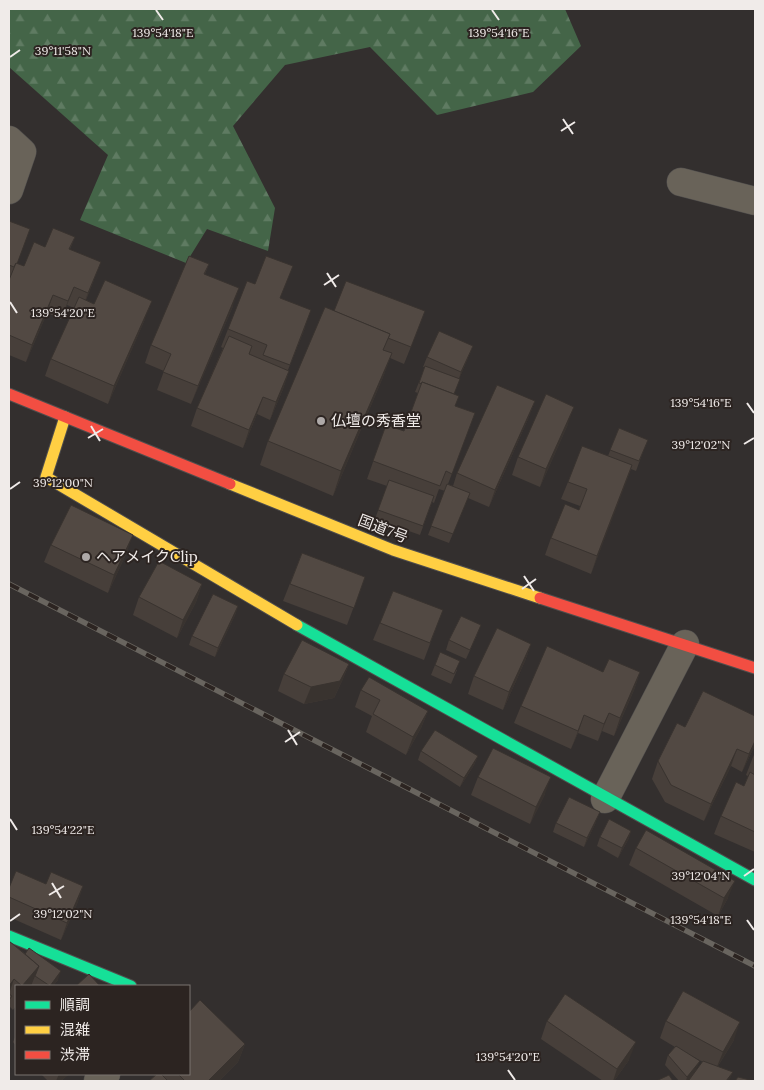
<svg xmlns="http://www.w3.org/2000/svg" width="764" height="1090" font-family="Lora,'Noto Sans JP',serif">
	<defs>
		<pattern id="forest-firs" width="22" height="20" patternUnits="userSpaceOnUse" patternTransform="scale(1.25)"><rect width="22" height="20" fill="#446548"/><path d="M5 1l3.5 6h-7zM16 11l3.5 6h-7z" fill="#5f7b62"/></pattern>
	</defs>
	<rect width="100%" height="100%" fill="#332f2e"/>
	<path fill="url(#forest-firs)" d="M9 9H565L581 46 533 92 437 115 370 47 285 65 233 126 275 208 268 251 207 229 186 263 80 220 108 155 9 67Z"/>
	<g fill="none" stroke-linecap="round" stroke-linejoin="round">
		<defs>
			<g id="street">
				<path d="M9 140 22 152 9 190"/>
				<path d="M681 182 755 201"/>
				<path d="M605 799 685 644"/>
				<path d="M98 1081 106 1074"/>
			</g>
			<g id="fast">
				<path d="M297 625 755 880"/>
				<path d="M9 936 131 986"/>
			</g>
			<g id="slow">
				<path d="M65 417 46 477 297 625"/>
				<path d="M230 484 393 550 540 598"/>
			</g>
			<g id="jam">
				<path d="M9 394 230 484"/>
				<path d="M540 598 755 668"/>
			</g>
		</defs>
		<use href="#street" stroke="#504e4d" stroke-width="29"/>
		<use href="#fast" stroke="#504e4d" stroke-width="13"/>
		<use href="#slow" stroke="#504e4d" stroke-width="13"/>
		<use href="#jam" stroke="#504e4d" stroke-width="13"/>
		<use href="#street" stroke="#696359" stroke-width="28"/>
		<use href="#fast" stroke="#16e098" stroke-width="11"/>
		<use href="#slow" stroke="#ffcf43" stroke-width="11"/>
		<use href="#jam" stroke="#f24e42" stroke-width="11"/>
		<defs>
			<path id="rail" d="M9 584 755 966"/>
		</defs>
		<use href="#rail" stroke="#69655f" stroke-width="5.5"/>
		<use href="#rail" stroke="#2c2421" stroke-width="4" stroke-dasharray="11" stroke-linecap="butt"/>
	</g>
	<g fill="#473f3a">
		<path d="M9 221 17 264 24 266 45 247 75 237 70 249 94 280 86 300 94 304 145 319 108 404 45 376 51 359 74 308 67 305 61 319 47 313 26 362 9 355V280L11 276H9Z"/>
		<path d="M209 264 205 274 233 306 191 404 157 390 164 371 145 363 151 345Z"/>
		<path d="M281 298 305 328 288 370 289 371 283 389 270 420 257 414 243 448 191 426 197 408 223 348 221 347 228 329Z"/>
		<path d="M334 311 418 329 404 364 390 358 383 377 333 496 260 465 268 441Z"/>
		<path d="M473 346 459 379 454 394 455 406 475 413 448 484 453 486 457 473 535 401 528 419 489 507 468 498 449 543 428 535 445 491 439 489 434 503 432 502 420 535 375 519 387 486 367 479 386 425 404 431 418 393 415 392 425 367H423L427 357Z"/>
		<path d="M568 424 540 487 512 475 518 457Z"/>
		<path d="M619 428 644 449 636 471 631 469 591 574 545 555 551 538 579 510 580 506 561 499 568 482 608 456Z"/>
		<path d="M51 545 127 552 108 593 44 562Z"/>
		<path d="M302 553 365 577 347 625 283 601Z"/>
		<path d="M202 584 196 602 177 638 133 615 139 597Z"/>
		<path d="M238 606 235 615 215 657 189 645 192 636Z"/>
		<path d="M380 623 436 628 424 660 373 640Z"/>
		<path d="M477 635 466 659 446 650 449 640Z"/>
		<path d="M531 644 525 661 503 710 468 694 474 676Z"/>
		<path d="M349 664 342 681 334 698 304 704 278 691 284 674Z"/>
		<path d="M435 665 457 670 451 684 431 675Z"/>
		<path d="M603 672H640L634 690 614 736 602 731 598 741 578 733 571 749 514 723 521 706Z"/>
		<path d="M361 690 428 711 421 728 406 755 366 732 372 716 355 707Z"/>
		<path d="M755 716V745L742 772 731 766 704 821 665 802 652 779 658 761 685 727Z"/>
		<path d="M421 751 478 756 474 765 460 787 418 760Z"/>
		<path d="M755 753V852L714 834 721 816 744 786 748 776 746 775 753 757Z"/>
		<path d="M478 777 545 794 530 824 471 795Z"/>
		<path d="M596 822 584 847 553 832 556 823Z"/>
		<path d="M631 831 628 840 618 858 597 846 600 837Z"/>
		<path d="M636 848 728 898 718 916 629 865Z"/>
		<path d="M46 884 83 886 77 904 61 940 9 917V888Z"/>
		<path d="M9 941 58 980 53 986H34L32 985 31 986H16V1006L13 1010 9 1006Z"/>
		<path d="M547 1021 629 1060 614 1081H603L541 1039Z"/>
		<path d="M666 1021 734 1040 718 1066 729 1081H688L703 1062 690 1055 696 1070 688 1081H679L665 1065 668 1055 675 1047 660 1038Z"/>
		<path d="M16 1035V1046L13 1042Z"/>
		<path d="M245 1044 238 1062 219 1081H149L155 1076 154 1074H189Z"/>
		<path d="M41 1074H69L61 1081H48Z"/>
	</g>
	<g fill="#39332f">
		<path d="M101 262 94 280 81 311 88 293Z"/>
		<path d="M74 287 67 305 61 319 68 301Z"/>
		<path d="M239 288 233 306 191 404 198 386Z"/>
		<path d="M53 295 47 313 26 362 32 345Z"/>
		<path d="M152 301 145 319 108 404 114 386Z"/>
		<path d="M311 310 305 328 283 382 290 365Z"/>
		<path d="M473 346 469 355 458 382 461 372Z"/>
		<path d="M392 353 383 377 333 496 341 471Z"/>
		<path d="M289 371 283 389 270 420 276 402Z"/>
		<path d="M263 397 257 414 243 448 249 430Z"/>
		<path d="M535 401 528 419 489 507 495 490Z"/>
		<path d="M574 407 568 424 540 487 546 469Z"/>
		<path d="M632 465 626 483 591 574 597 556Z"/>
		<path d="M133 535 127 552 108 593 114 575Z"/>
		<path d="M202 584 196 602 177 638 183 620Z"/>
		<path d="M238 606 235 615 215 657 218 648Z"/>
		<path d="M531 644 525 661 503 710 509 692Z"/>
		<path d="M349 664 342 681 334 698 304 704 311 687Z"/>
		<path d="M640 672 634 690 614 736 620 718Z"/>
		<path d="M428 711 421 728 406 755 413 737Z"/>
		<path d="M609 713 602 731 598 741 604 724Z"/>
		<path d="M584 715 578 733 571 749 578 731Z"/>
		<path d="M755 741V745L742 772 749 754Z"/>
		<path d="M737 749 731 766 704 821 711 804Z"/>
		<path d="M478 756 474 765 460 787 464 778Z"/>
		<path d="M551 777 545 794 530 824 536 807Z"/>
		<path d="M600 812 596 822 584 847 587 838Z"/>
		<path d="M631 831 628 840 618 858 622 848Z"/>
		<path d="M735 881 728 898 718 916 724 898Z"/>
		<path d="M83 886 77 904 61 940 67 923Z"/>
		<path d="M39 966 31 986H22Z"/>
		<path d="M61 971 58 980 53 986H50Z"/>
		<path d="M14 979 9 994V986Z"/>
		<path d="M740 1022 734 1040 716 1069 723 1052Z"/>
		<path d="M636 1042 629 1060 614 1081H613L617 1069Z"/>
		<path d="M245 1044 238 1062 219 1081H208Z"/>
		<path d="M700 1061 696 1070 688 1081H686L687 1077Z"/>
		<path d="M733 1072 729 1081H726Z"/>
		<path d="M59 1074H69L61 1081H56Z"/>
	</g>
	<g fill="#524943" stroke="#39332f">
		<path d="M9 221 30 229 17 264 16 263 14 267 9 265Z"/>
		<path d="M53 228 75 237 69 249 101 262 88 293 74 287 68 301 53 295 32 345 9 335V280L16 263 24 266 34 242 45 247Z"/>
		<path d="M189 256 209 264 204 274 239 288 198 386 163 372 171 354 151 345Z"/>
		<path d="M266 256 293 266 280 298 311 310 290 365 263 355 267 345 228 329 247 281 255 284Z"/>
		<path d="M105 280 152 301 114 386 51 359 79 297 94 304Z"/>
		<path d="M346 281 425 311 411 347 388 338 390 334 334 311Z"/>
		<path d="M325 307 390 334 383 350 392 353 341 471 268 441Z"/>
		<path d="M439 331 473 346 461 372 427 357Z"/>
		<path d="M229 336 252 346 249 354 289 371 276 402 263 397 249 430 197 408Z"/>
		<path d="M425 366 460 379 454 394 422 382V384L419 383Z"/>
		<path d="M422 382 459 396 455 406 475 413 452 474 446 471 440 486 373 461 386 425 404 431Z"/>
		<path d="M497 385 535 401 495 490 457 473Z"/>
		<path d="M546 394 574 407 546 469 518 457Z"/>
		<path d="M619 428 648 440 639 461 610 450Z"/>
		<path d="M582 446 632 465 597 556 551 538 565 504 579 510 587 489 568 482Z"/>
		<path d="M389 480 434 496 423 526 378 510Z"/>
		<path d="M447 484 470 493 453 534 431 526Z"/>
		<path d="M71 505 133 535 114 575 51 545Z"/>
		<path d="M302 553 365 577 354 608 290 584Z"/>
		<path d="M159 561 202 584 183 620 139 597Z"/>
		<path d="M393 591 443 610 430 643 380 623Z"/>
		<path d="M213 594 238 606 218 648 192 636Z"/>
		<path d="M461 616 481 625 470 650 449 640Z"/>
		<path d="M497 628 531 644 509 692 474 676Z"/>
		<path d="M302 640 349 664 340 681 311 687 284 674Z"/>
		<path d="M547 646 603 672 609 659 640 672 620 718 609 713 604 724 584 715 578 731 521 706Z"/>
		<path d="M440 652 460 661 454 674 435 665Z"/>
		<path d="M369 677 428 711 413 737 373 714 380 700 361 690Z"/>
		<path d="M703 691 755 716V741L749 754 737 749 711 804 671 785 658 761 677 723 685 727Z"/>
		<path d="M435 730 478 756 464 778 421 751Z"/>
		<path d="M493 748 551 777 536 807 478 777Z"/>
		<path d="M750 772 755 775V832L721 816 736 782 744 786Z"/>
		<path d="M569 797 600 812 587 838 556 823Z"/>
		<path d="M609 819 631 831 622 848 600 837Z"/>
		<path d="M646 830 735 881 724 898 636 848Z"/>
		<path d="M16 871 46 884 51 872 83 886 67 923 9 897V888Z"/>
		<path d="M9 941 39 966 22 986 14 979 9 986Z"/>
		<path d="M29 948 61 971 50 986 35 976 39 966 25 954Z"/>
		<path d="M89 974 100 986H76Z"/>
		<path d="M683 991 740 1022 723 1052 666 1021Z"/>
		<path d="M9 994 12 996 9 1000Z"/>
		<path d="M565 994 636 1042 617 1069 547 1021Z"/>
		<path d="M200 1000 245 1044 208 1081H185L178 1074H189V1012Z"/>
		<path d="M676 1046 700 1061 687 1077 668 1055Z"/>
		<path d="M703 1061 733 1072 726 1081H690L689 1080Z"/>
		<path d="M157 1074H161L168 1081H149Z"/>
		<path d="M669 1075 673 1081H656Z"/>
		<path d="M738 1077 754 1081H735Z"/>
	</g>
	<path fill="none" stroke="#f0ebe9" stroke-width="2" d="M156 10 163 20M492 10 499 20M10 57 20 50M563 119 573 134M561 131 575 122M327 273 336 287M324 285 339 275M10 302 17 313M747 403 754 413M91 426 100 441M88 438 103 429M744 444 754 438M10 489 20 482M524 576 534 591M522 589 536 579M288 730 297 745M285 742 300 732M10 819 17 830M744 876 754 869M52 883 61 898M49 895 64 886M747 920 754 930M10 921 20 914M508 1070 515 1080"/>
	<g fill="#aea9a8" stroke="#2c2421" stroke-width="2">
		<circle cx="321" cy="421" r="5"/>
		<circle cx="86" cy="557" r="5"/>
	</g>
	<g text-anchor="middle" stroke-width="4" stroke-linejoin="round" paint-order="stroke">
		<g font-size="15" fill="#f0ebe9" stroke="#2c2421" text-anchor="start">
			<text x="331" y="426">仏壇の秀香堂</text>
			<text x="96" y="562">ヘアメイクClip</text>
		</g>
		<g font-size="15" fill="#f0ebe9" stroke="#2c2421">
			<text transform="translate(383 529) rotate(21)" y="5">国道7号</text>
		</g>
	</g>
	<g font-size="12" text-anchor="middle" fill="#f0ebe9" stroke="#2c2421" stroke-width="4" stroke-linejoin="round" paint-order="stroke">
		<text x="163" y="37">139°54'18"E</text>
		<text x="499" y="37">139°54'16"E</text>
		<text x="63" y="55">39°11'58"N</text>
		<text x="63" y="317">139°54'20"E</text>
		<text x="701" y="407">139°54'16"E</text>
		<text x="701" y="449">39°12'02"N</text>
		<text x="63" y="487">39°12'00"N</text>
		<text x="63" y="834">139°54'22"E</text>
		<text x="701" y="880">39°12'04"N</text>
		<text x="63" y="918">39°12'02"N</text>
		<text x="701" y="924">139°54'18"E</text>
		<text x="508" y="1061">139°54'20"E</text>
	</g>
	<rect width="764" height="1090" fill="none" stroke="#f0ebe9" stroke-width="20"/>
	<rect x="15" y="985" width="175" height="90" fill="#2c2421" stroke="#7a7471"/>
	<rect x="25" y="1001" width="25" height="8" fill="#16e098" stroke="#7a7471"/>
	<text x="60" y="1010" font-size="15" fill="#f0ebe9">順調</text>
	<rect x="25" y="1026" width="25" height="8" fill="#ffcf43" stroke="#7a7471"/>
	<text x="60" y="1035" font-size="15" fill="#f0ebe9">混雑</text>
	<rect x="25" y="1051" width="25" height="8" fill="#f24e42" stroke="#7a7471"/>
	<text x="60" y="1060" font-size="15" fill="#f0ebe9">渋滞</text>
</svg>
